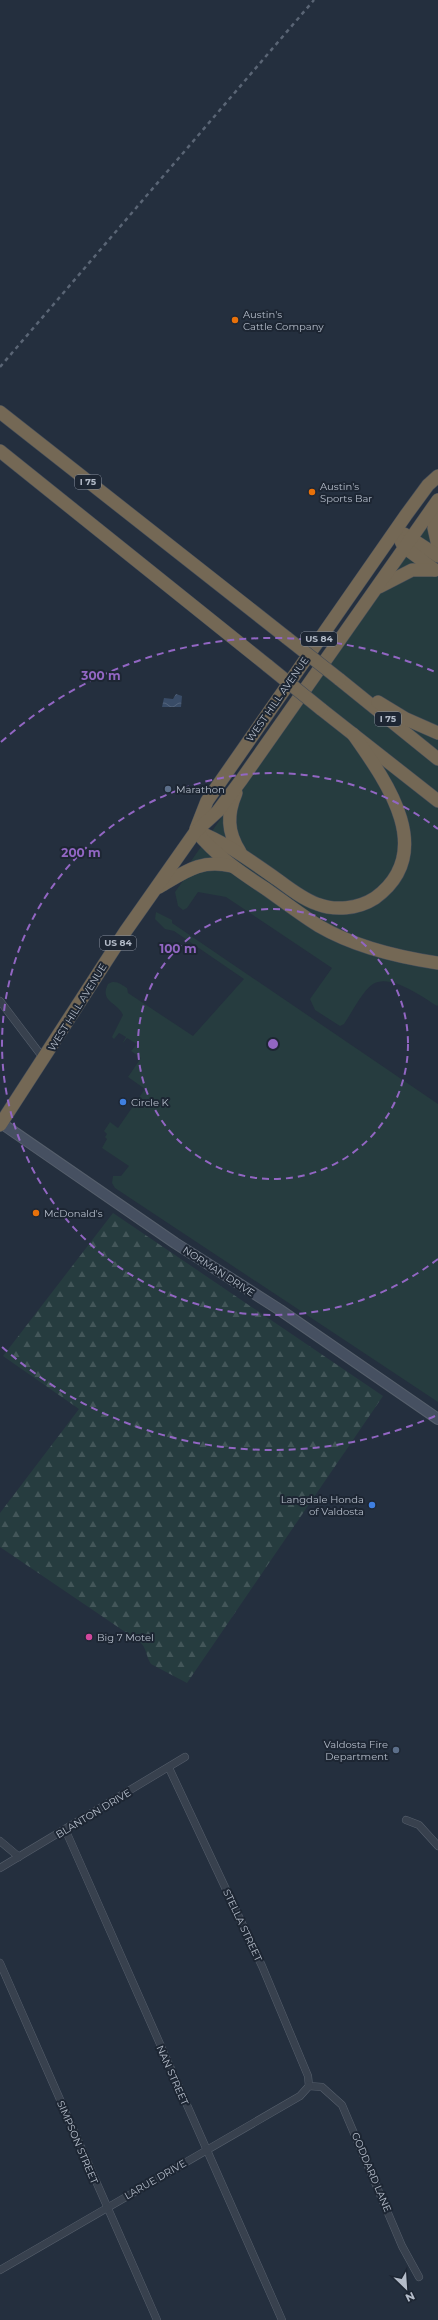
<svg xmlns="http://www.w3.org/2000/svg" width="438" height="2320" font-family="Montserrat,sans-serif">
	<defs>
		<pattern id="forest-firs" width="22" height="20" patternUnits="userSpaceOnUse"><rect width="22" height="20" fill="#263c3f"/><path d="M5 1l3.5 6h-7zM16 11l3.5 6h-7z" fill="#435659"/></pattern>
		<pattern id="water-waves" width="16" height="10" patternUnits="userSpaceOnUse"><rect width="16" height="10" fill="#394c67"/><path d="M0 5q4-4 8 0t8 0" fill="none" stroke="#53647b"/></pattern>
	</defs>
	<rect width="100%" height="100%" fill="#242f3e"/>
	<g fill="#263c3f">
		<path d="M425 527 438 535V1005L437 1006C423 997 390 973 373 984 363 990 351 1014 344 1024L340 1026 315 1010 310 999 332 968 226 897 198 892 187 908 183 910 178 906 175 892 185 878 189 864Z"/>
		<path d="M156 912 172 920V923L438 1104V1402L115 1188 112 1183 113 1176H121L129 1166 102 1148 107 1139 105 1137 107 1134 104 1131 110 1122 118 1128 145 1089 128 1077 141 1058 131 1051 137 1044 127 1038 122 1044 126 1037 119 1033 114 1039 112 1037 123 1015C118 1002 99 1002 108 984 115 979 121 984 127 988L128 993 193 1036 244 979 174 931 165 929 155 919Z"/>
	</g>
	<path fill="url(#forest-firs)" d="M113 1213 383 1396 187 1683 151 1664C146 1657 147 1648 140 1642L0 1547V1513L79 1409 3 1356Z"/>
	<path fill="url(#water-waves)" d="M176 694 182 696 181 707H162L164 698 173 699Z"/>
	<g fill="none" stroke-linecap="round" stroke-linejoin="round">
		<defs>
			<g id="street">
				<path d="M0 1001 44 1059"/>
				<path d="M169 1768 262 1966 308 2076 309 2086"/>
				<path d="M406 1820 419 1825 438 1846"/>
				<path d="M65 1829 282 2320"/>
				<path d="M0 1841 19 1857"/>
				<path d="M0 1868 185 1757"/>
				<path d="M0 1963 157 2320"/>
				<path d="M309 2086 322 2087 342 2105 402 2246 419 2277"/>
				<path d="M0 2270 300 2096 309 2086"/>
			</g>
			<path id="secondary" d="M1 1123 175 1243 280 1310 438 1419"/>
			<g id="highway">
				<path d="M0 412 287 638"/>
				<path d="M0 451 268 666"/>
				<path d="M438 503 434 528 438 546"/>
				<path d="M404 534 438 556"/>
				<path d="M401 541 404 547 435 570"/>
				<path d="M379 587 412 570H435"/>
				<path d="M339 679 438 759"/>
				<path d="M378 702 406 719 438 733"/>
				<path d="M321 709 438 801"/>
				<path d="M236 793C227 814 227 832 240 852"/>
				<path d="M196 829 207 801 406 515 428 485 438 476"/>
				<path d="M196 831C226 842 252 862 278 880 290 889 303 899 317 904 335 911 358 909 375 898 438 852 386 781 353 734"/>
				<path d="M196 831C215 855 240 872 266 889 283 901 301 915 319 926 355 947 397 957 438 963"/>
				<path d="M159 887C185 872 200 859 231 866"/>
				<path d="M0 1125 125 932 196 831 218 811 242 779 438 500"/>
			</g>
		</defs>
		<use href="#street" stroke="#565f6c" stroke-width="8"/>
		<use href="#secondary" stroke="#565f6c" stroke-width="12"/>
		<use href="#highway" stroke="#434c59" stroke-width="14"/>
		<use href="#street" stroke="#38414e" stroke-width="7"/>
		<use href="#secondary" stroke="#465061" stroke-width="10"/>
		<use href="#highway" stroke="#746855" stroke-width="13"/>
		<path stroke="#5a6575" stroke-width="2.5" stroke-dasharray="4 4" stroke-linecap="butt" d="M0 367 314 0"/>
		<defs>
			<g id="highway-bridge">
				<path d="M287 638 339 679"/>
				<path d="M268 666 321 709"/>
			</g>
		</defs>
		<use href="#highway-bridge" stroke="#434c59" stroke-width="14" stroke-linecap="butt"/>
		<use href="#highway-bridge" stroke="#746855" stroke-width="13"/>
	</g>
	<g fill="none" stroke="#9266c3" stroke-width="2" stroke-dasharray="7 5">
		<circle cx="273" cy="1044" r="135"/>
		<path d="M438 1259A271 271 0 1 1 438 829"/>
		<path d="M435 1416A406 406 0 0 1 1 1346M1 742A406 406 0 0 1 435 672"/>
	</g>
	<g fill="#e8710a" stroke="#1d2633" stroke-width="1.5">
		<circle cx="235" cy="320" r="4"/>
		<circle cx="312" cy="492" r="4"/>
		<circle cx="36" cy="1213" r="4"/>
	</g>
	<g fill="#5c6f8a" stroke="#1d2633" stroke-width="1.5">
		<circle cx="168" cy="789" r="4"/>
		<circle cx="396" cy="1750" r="4"/>
	</g>
	<g fill="#3f7fe0" stroke="#1d2633" stroke-width="1.5">
		<circle cx="123" cy="1102" r="4"/>
		<circle cx="372" cy="1505" r="4"/>
	</g>
	<circle fill="#d1479c" stroke="#1d2633" stroke-width="1.5" cx="89" cy="1637" r="4"/>
	<g text-anchor="middle" stroke-width="4" stroke-linejoin="round" paint-order="stroke">
		<g fill="#1d2633" stroke="#878f9c" stroke-width="1">
			<rect x="75" y="475" width="26" height="14" rx="3"/>
			<rect x="301" y="632" width="36" height="14" rx="3"/>
			<rect x="375" y="712" width="26" height="14" rx="3"/>
			<rect x="100" y="936" width="36" height="14" rx="3"/>
		</g>
		<g font-size="9" font-weight="bold" fill="#b4bcc9">
			<text x="88" y="485">I 75</text>
			<text x="319" y="642">US 84</text>
			<text x="388" y="722">I 75</text>
			<text x="118" y="946">US 84</text>
		</g>
		<g font-size="10" fill="#b4bcc9" stroke="#1d2633" text-anchor="start">
			<text x="243" y="318">Austin's<tspan x="243" dy="12">Cattle Company</tspan></text>
			<text x="320" y="490">Austin's<tspan x="320" dy="12">Sports Bar</tspan></text>
			<text x="176" y="793">Marathon</text>
			<text x="131" y="1106">Circle K</text>
			<text x="44" y="1217">McDonald's</text>
			<text x="364" y="1503" text-anchor="end">Langdale Honda<tspan x="364" dy="12">of Valdosta</tspan></text>
			<text x="97" y="1641">Big 7 Motel</text>
			<text x="388" y="1748" text-anchor="end">Valdosta Fire<tspan x="388" dy="12">Department</tspan></text>
		</g>
		<g font-size="10" fill="#b4bcc9" stroke="#1d2633">
			<text transform="translate(277 699) rotate(-55)" y="4">WEST HILL AVENUE</text>
			<text transform="translate(77 1007) rotate(-58)" y="4">WEST HILL AVENUE</text>
			<text transform="translate(219 1271) rotate(33)" y="4">NORMAN DRIVE</text>
			<text transform="translate(93 1813) rotate(-31)" y="4">BLANTON DRIVE</text>
			<text transform="translate(243 1925) rotate(65)" y="4">STELLA STREET</text>
			<text transform="translate(173 2075) rotate(66)" y="4">NAN STREET</text>
			<text transform="translate(78 2142) rotate(67)" y="4">SIMPSON STREET</text>
			<text transform="translate(372 2172) rotate(67)" y="4">GODDARD LANE</text>
			<text transform="translate(155 2179) rotate(-30)" y="4">LARUE DRIVE</text>
		</g>
	</g>
	<circle cx="273" cy="1044" r="6" fill="#9266c3" stroke="#1d2633" stroke-width="2"/>
	<g font-size="12" text-anchor="middle" font-weight="bold" fill="#9266c3" stroke="#1d2633" stroke-width="4" stroke-linejoin="round" paint-order="stroke">
		<text x="101" y="680">300 m</text>
		<text x="81" y="857">200 m</text>
		<text x="178" y="953">100 m</text>
	</g>
	<g transform="translate(406 2288) rotate(155)" stroke="#1d2633" stroke-width="3" paint-order="stroke">
	<path d="M0-3L7 15L0 10L-7 15Z" fill="#b4bcc9"/>
	<text y="-6" font-size="11" font-weight="bold" text-anchor="middle" fill="#b4bcc9">N</text>
	</g>
</svg>
